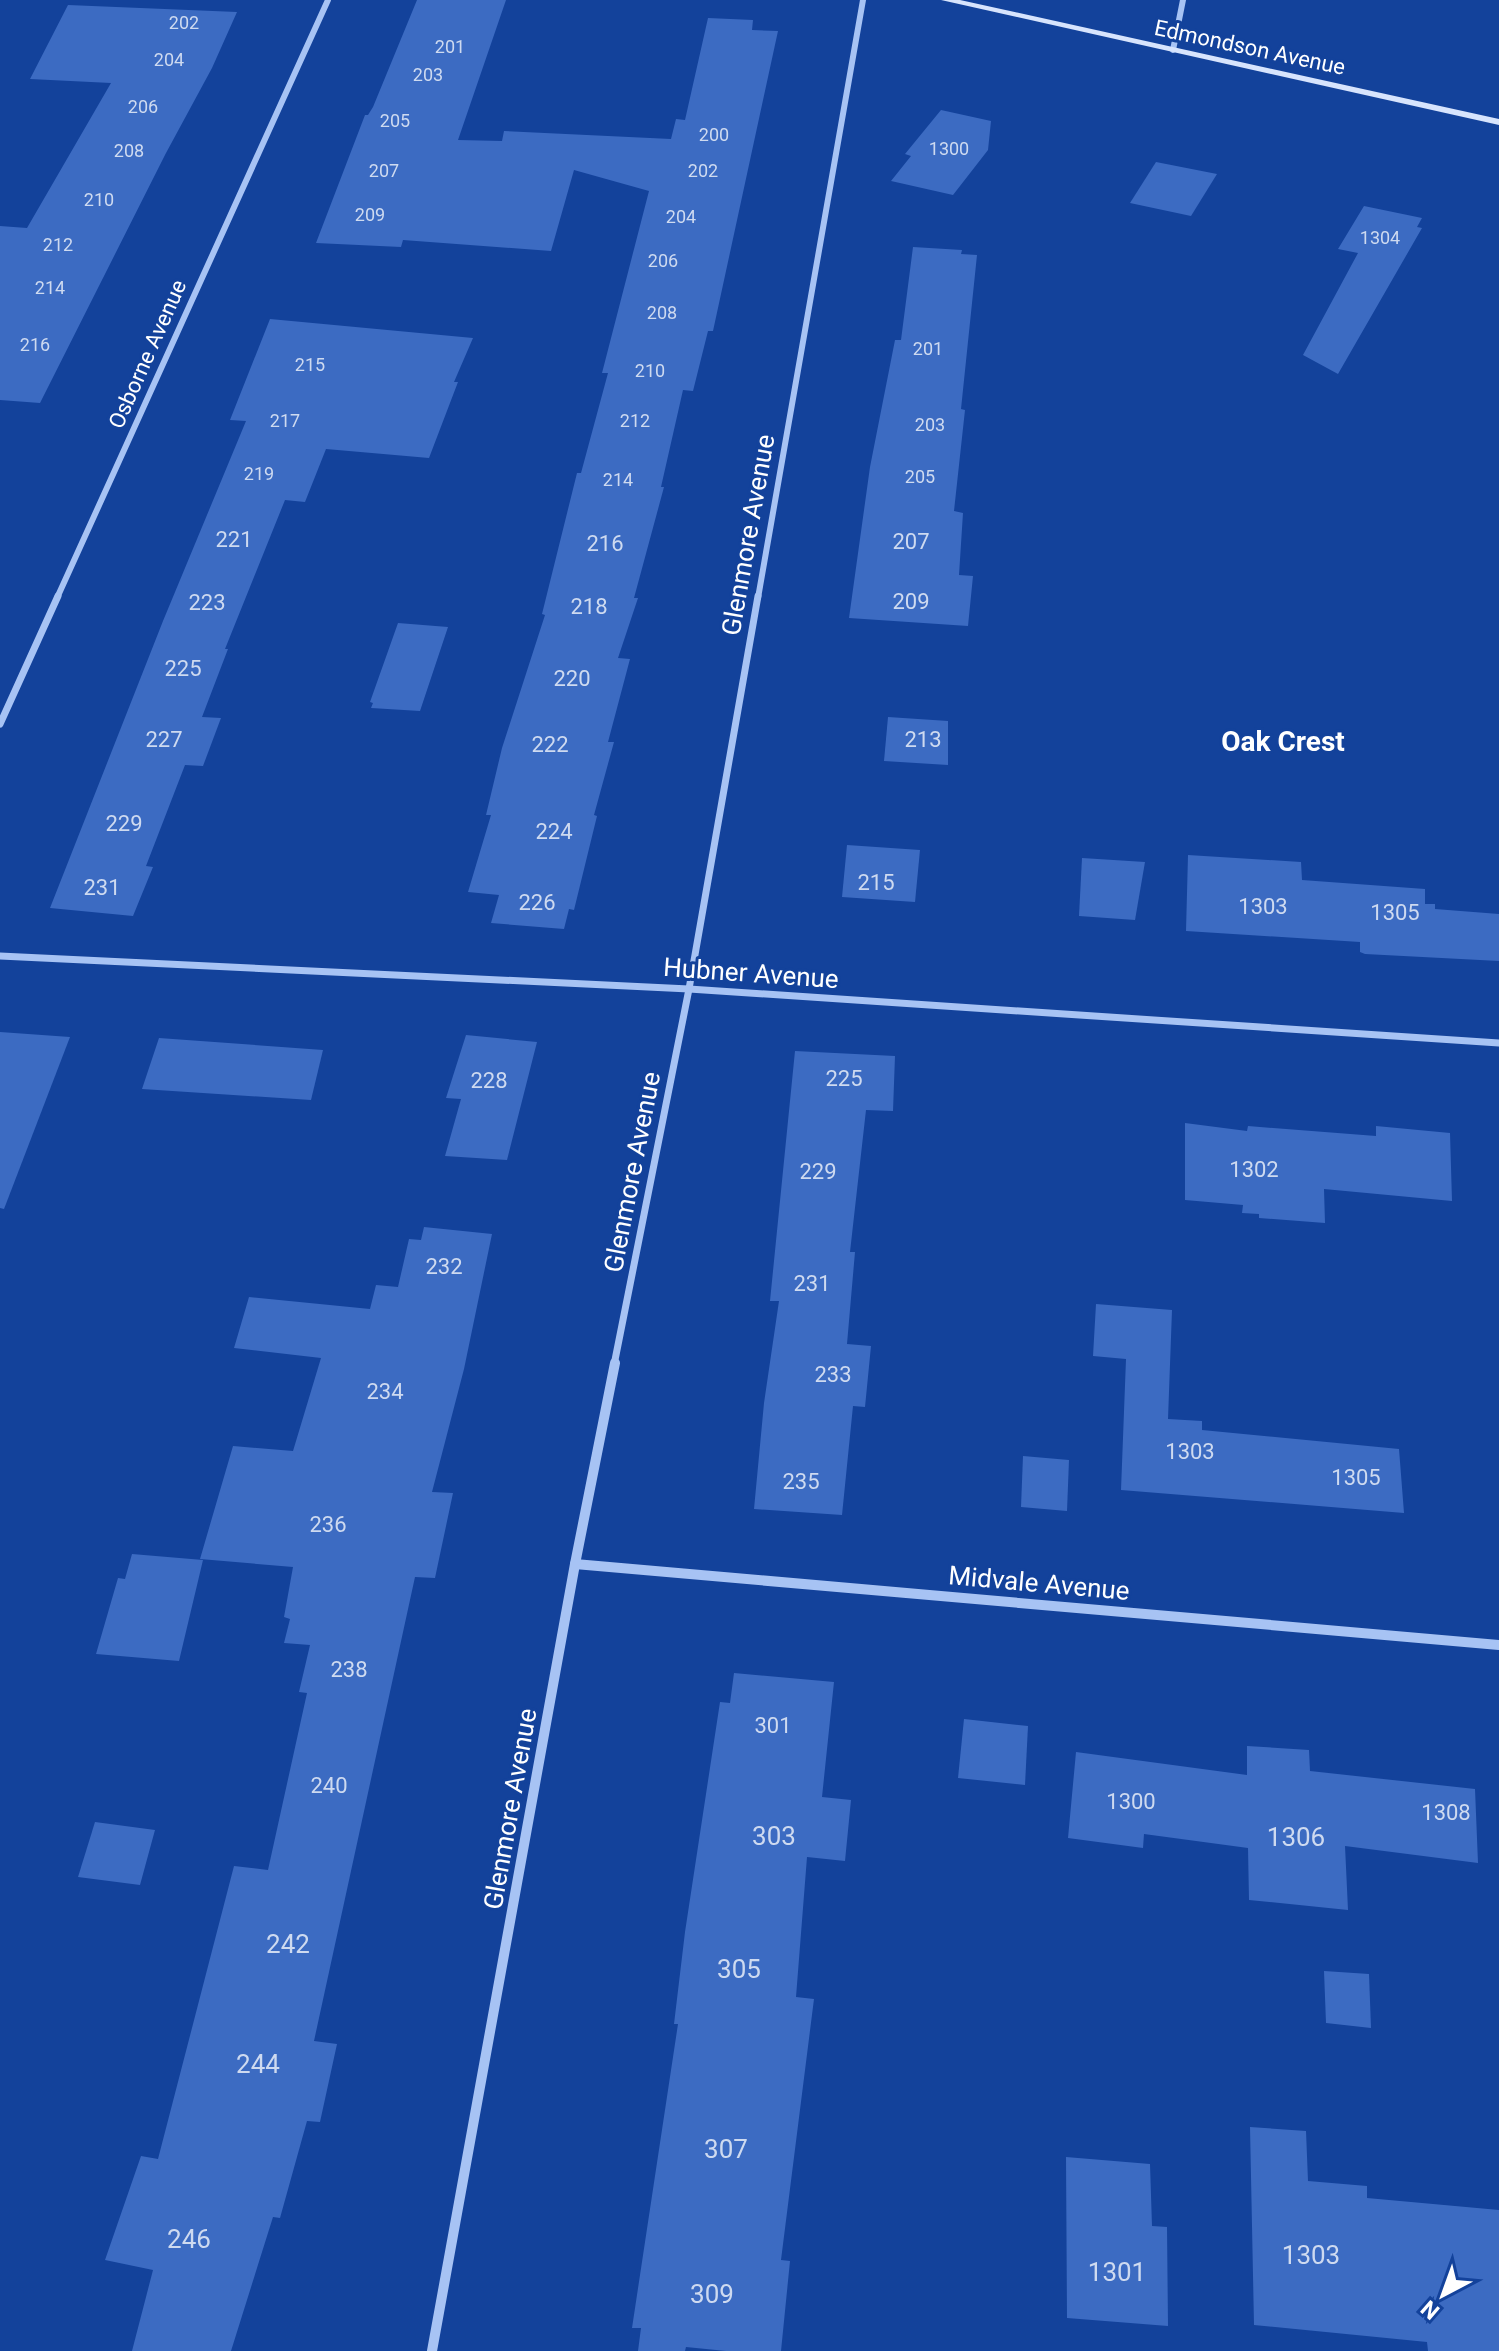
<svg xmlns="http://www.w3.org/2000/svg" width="1499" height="2351" font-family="Roboto,sans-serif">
	<rect width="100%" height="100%" fill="#13429b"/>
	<g fill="#3c6bc2">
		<path d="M417 0H506L458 140 502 141 504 131 671 139 676 119 685 120 708 18 753 20 752 30 778 31 713 331H708L693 391 683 390 661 487H664L634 598H638L618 658 630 659 608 742H614L594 815 597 816 574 910 569 909 564 929 491 923 499 895 468 892 491 815H486L502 748 545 615 542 614 577 473H581L608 373H602L649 191 574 170 551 251 403 240 401 247 316 243 365 115H368L373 107Z"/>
		<path d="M68 5 237 12 212 68 166 153 40 403 0 400V226L27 228 111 83 30 79Z"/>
		<path d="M941 110 991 121 988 150 953 195 891 181 911 156 905 154Z"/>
		<path d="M1156 162 1217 174 1191 216 1130 203Z"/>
		<path d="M1364 206 1422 218 1417 227 1422 228 1338 374 1303 355 1358 253 1338 249Z"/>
		<path d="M913 247 962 250 961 254 977 255 961 409 965 410 954 511 963 513 959 575 973 576 968 626 849 618 870 467 895 340H901Z"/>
		<path d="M270 319 473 338 454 382H458L429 458 326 449 305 502 285 500 225 649H228L202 717 221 718 203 766 185 765 146 866 153 867 133 916 50 908 163 621 246 421 230 420Z"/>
		<path d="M398 623 448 627 420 711 371 708 373 703 370 702Z"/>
		<path d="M888 717 948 721V765L884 761Z"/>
		<path d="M847 845 920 850 915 902 842 897Z"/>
		<path d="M1188 855 1301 862 1302 880 1425 889V904H1435V909L1499 914V961L1365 954 1360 952V942L1186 931Z"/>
		<path d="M1082 858 1145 862 1135 920 1079 916Z"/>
		<path d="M0 1032 70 1037 4 1209 0 1208Z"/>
		<path d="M466 1035 537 1042 507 1160 445 1156 461 1099 446 1098Z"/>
		<path d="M159 1038 323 1050 311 1100 142 1089Z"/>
		<path d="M795 1051 895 1056 893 1111 866 1110 850 1252H855L847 1344 871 1346 865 1407 853 1406 842 1515 754 1509 764 1403 779 1301H770Z"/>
		<path d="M1185 1123 1247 1131 1248 1126 1376 1136V1126L1450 1133 1452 1201 1324 1189 1325 1223 1259 1218V1214L1242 1213 1243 1205 1185 1200Z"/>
		<path d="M424 1227 492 1234 464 1369 432 1492 453 1493 435 1578 415 1577 314 2041 337 2044 320 2122 307 2121 280 2218 273 2217 231 2351H132L153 2270 105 2260 141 2156 158 2159 234 1866 268 1870 307 1693 299 1692 310 1645 284 1643 290 1619 284 1617 293 1567 200 1559 233 1446 293 1451 321 1358 234 1348 249 1297 370 1309 376 1285 398 1287 409 1239 421 1240Z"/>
		<path d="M1096 1304 1172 1310 1168 1419 1202 1421V1430L1399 1449 1404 1513 1121 1490 1126 1359 1093 1356Z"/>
		<path d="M1023 1456 1069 1460 1067 1511 1021 1507Z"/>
		<path d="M132 1554 203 1560 179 1661 96 1654 118 1578 125 1579Z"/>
		<path d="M734 1673 834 1682 822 1797 851 1800 845 1861 807 1857 796 1997 814 1999 781 2260 790 2261 781 2351H726L686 2347 685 2351H638L641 2328H632L678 2024H674L685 1932 720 1702 730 1703Z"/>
		<path d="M964 1719 1028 1726 1025 1785 958 1778Z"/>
		<path d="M1247 1746 1309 1750 1310 1771 1475 1789 1478 1863 1345 1846 1348 1910 1249 1900 1248 1848 1144 1834 1143 1848 1068 1838 1076 1752 1247 1775Z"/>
		<path d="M95 1822 155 1830 140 1885 78 1877Z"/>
		<path d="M1324 1971 1369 1974 1371 2028 1326 2023Z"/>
		<path d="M1250 2127 1306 2131 1308 2181 1367 2186V2198L1499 2210V2351H1428L1427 2342 1254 2325Z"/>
		<path d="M1066 2157 1150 2164 1152 2226 1167 2227 1168 2326 1067 2318Z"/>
	</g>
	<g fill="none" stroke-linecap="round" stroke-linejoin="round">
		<g stroke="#a7c3f4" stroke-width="6">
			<path d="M1173 50 1183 0"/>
			<path d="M57 598 328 0"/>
			<path d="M758 598 863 0"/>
		</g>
		<g stroke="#a7c3f4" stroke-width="7">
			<path d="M0 724 58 596"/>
			<path d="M0 956 689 989 1499 1043"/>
			<path d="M614 1365 689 989 758 596"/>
		</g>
		<g stroke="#a7c3f4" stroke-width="10">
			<path d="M575 1564 1499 1645"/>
			<path d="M432 2351 575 1564 615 1363"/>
		</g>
		<path fill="#d7e4fd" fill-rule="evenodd" d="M941 0H960L1499 119V125Z"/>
	</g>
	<g text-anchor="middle" stroke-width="6" stroke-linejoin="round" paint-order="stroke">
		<g font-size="18" fill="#cedaf0">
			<text x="184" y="29">202</text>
			<text x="450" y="53">201</text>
			<text x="169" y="66">204</text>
			<text x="428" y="81">203</text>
			<text x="143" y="113">206</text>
			<text x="395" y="127">205</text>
			<text x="714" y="141">200</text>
			<text x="949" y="155">1300</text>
			<text x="129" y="157">208</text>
			<text x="384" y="177">207</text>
			<text x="703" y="177">202</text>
			<text x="99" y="206">210</text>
			<text x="370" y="221">209</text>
			<text x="681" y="223">204</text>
			<text x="1380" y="244">1304</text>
			<text x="58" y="251">212</text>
			<text x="663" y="267">206</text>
			<text x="50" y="294">214</text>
			<text x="662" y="319">208</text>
			<text x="35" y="351">216</text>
			<text x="928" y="355">201</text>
			<text x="310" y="371">215</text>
			<text x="650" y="377">210</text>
			<text x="285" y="427">217</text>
			<text x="635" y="427">212</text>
			<text x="930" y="431">203</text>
			<text x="259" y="480">219</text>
			<text x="920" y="483">205</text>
			<text x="618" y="486">214</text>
		</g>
		<g font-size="22" fill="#fff" stroke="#13429b">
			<text transform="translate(1250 47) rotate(12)" y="8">Edmondson Avenue</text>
			<text transform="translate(147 354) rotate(-66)" y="8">Osborne Avenue</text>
		</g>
		<g font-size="22" fill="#cedaf0">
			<text x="234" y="547">221</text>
			<text x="911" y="549">207</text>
			<text x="605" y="551">216</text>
			<text x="911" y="609">209</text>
			<text x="207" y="610">223</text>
			<text x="589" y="614">218</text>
			<text x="183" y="676">225</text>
			<text x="572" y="686">220</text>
			<text x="164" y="747">227</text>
			<text x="923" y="747">213</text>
			<text x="550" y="752">222</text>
			<text x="124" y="831">229</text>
			<text x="554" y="839">224</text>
			<text x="876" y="890">215</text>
			<text x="102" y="895">231</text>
			<text x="537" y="910">226</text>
			<text x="1263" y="914">1303</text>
			<text x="1395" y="920">1305</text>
			<text x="844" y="1086">225</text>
			<text x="489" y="1088">228</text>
			<text x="1254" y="1177">1302</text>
			<text x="818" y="1179">229</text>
			<text x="444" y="1274">232</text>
			<text x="812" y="1291">231</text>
			<text x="833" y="1382">233</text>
			<text x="385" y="1399">234</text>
			<text x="1190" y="1459">1303</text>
			<text x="1356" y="1485">1305</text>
			<text x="801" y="1489">235</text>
			<text x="328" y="1532">236</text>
			<text x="349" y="1677">238</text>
			<text x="773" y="1733">301</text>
			<text x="329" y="1793">240</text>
			<text x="1131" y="1809">1300</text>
			<text x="1446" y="1820">1308</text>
		</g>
		<g font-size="26" fill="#fff" stroke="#13429b">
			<text transform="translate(748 535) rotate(-80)" y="9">Glenmore Avenue</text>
			<text transform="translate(751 973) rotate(4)" y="9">Hubner Avenue</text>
			<text transform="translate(632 1172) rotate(-79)" y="9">Glenmore Avenue</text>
			<text transform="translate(1039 1583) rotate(5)" y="9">Midvale Avenue</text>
			<text transform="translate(510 1809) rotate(-80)" y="9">Glenmore Avenue</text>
		</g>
		<g font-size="26" fill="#cedaf0">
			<text x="774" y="1845">303</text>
			<text x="1296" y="1846">1306</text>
			<text x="288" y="1953">242</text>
			<text x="739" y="1978">305</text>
			<text x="258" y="2073">244</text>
			<text x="726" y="2158">307</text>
			<text x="189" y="2248">246</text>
			<text x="1311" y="2264">1303</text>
			<text x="1117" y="2281">1301</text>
			<text x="712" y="2303">309</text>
		</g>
		<g font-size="28" font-weight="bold" fill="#fff" stroke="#13429b">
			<text x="1283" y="751">Oak Crest</text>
		</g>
	</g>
	<g transform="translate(1443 2295) rotate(221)" stroke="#13429b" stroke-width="6" paint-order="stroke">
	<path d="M0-6L14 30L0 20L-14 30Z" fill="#ffffff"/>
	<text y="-12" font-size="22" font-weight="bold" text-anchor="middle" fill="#ffffff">N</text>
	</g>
</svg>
